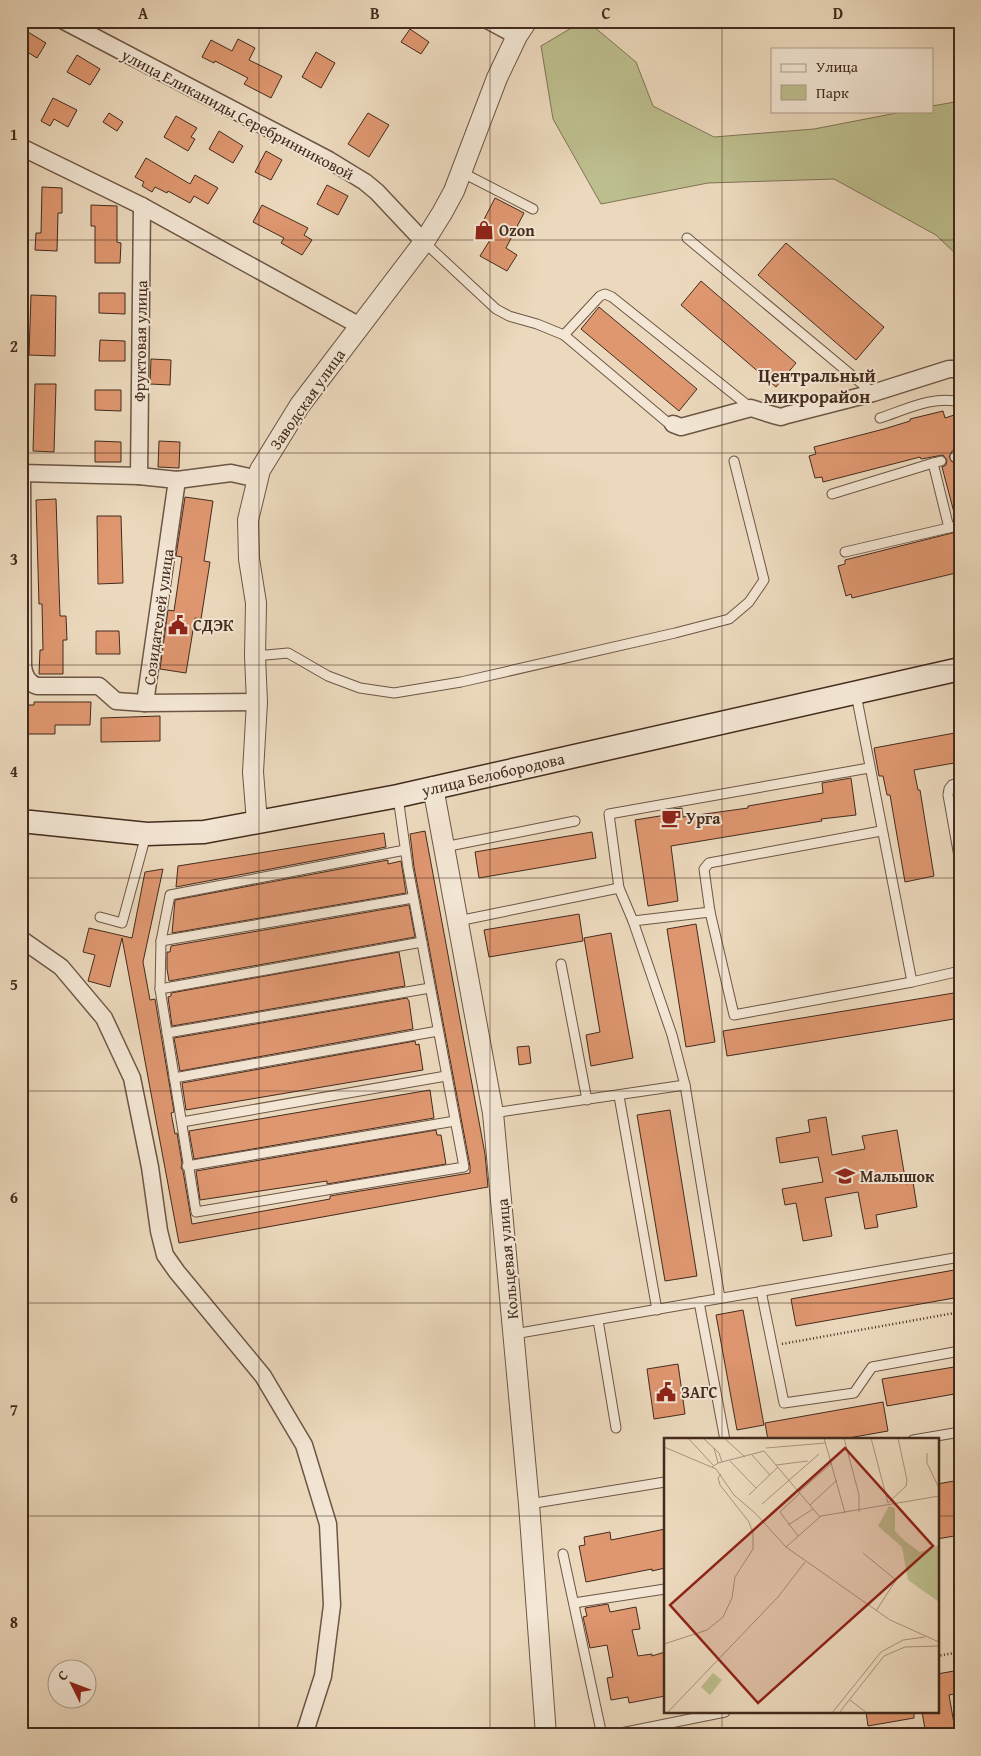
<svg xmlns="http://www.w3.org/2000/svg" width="981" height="1756" font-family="'Gentium Book Plus',serif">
	<rect width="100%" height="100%" fill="#ecd9bd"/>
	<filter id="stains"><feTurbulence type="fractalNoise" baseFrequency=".004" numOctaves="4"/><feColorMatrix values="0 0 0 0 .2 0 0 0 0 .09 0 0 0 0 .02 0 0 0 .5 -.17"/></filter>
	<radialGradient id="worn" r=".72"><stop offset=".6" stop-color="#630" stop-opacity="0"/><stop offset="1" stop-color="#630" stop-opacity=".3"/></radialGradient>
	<path fill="#bdbe8e" stroke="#807456" d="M583 21H587L636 62 653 106 714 137 814 129 907 111H932V106L955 102 960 94V258L936 235 834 179 708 183 601 204 553 119 541 46Z"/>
	<g fill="#df9770" stroke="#432b1d">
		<path d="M410 29 429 42 421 54 401 42Z"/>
		<path d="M28 32 46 43 37 58 21 48V42Z"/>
		<path d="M238 39 255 48 249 60 282 76 271 98 244 84 248 78 215 61 214 63 202 57 211 40 232 51Z"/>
		<path d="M316 52 335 63 321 88 302 77Z"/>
		<path d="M77 55 100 69 90 85 67 72Z"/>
		<path d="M53 98 77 110 68 127 54 119 50 126 41 121Z"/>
		<path d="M109 113 123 122 117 131 103 122Z"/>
		<path d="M368 113 389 125 369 157 348 144Z"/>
		<path d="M176 116 197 128 191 137 195 139 188 151 164 137Z"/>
		<path d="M219 131 243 146 233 163 209 149Z"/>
		<path d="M266 151 282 160 271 180 255 172Z"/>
		<path d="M146 158 190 184 195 175 218 188 208 204 194 196 190 203 168 191 167 193 155 187 152 192 142 186 144 182 135 177Z"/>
		<path d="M327 185 348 196 338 215 317 204Z"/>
		<path d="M42 187 62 188V213H58L57 251 35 250 36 233H41Z"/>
		<path d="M495 198 524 213 506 248 517 255 507 271 480 256 490 240 477 233Z"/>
		<path d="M91 205 117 206V242L121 243 120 263H95V226H91Z"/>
		<path d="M262 205 308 228 304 235 312 240 302 255 281 243 284 238 253 222Z"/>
		<path d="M786 243 884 327 856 360 758 275Z"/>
		<path d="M701 281 796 363 776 387 681 305Z"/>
		<path d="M99 293H125V314L99 313Z"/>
		<path d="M31 295 56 296 55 356 29 355Z"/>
		<path d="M599 307 697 389 679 411 581 329Z"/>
		<path d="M100 340 125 341V361H99Z"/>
		<path d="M151 359 171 360 170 385 150 384Z"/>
		<path d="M35 384H56L54 452 33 451Z"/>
		<path d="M95 390H121V411L95 410Z"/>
		<path d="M943 411 945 418 957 414 960 424V449L952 451 949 457 952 462H960V520H956L942 467 946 465 947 460 943 455 921 459 920 457 823 482 822 477 815 478 809 456 816 454 814 447 884 429 910 421V419Z"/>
		<path d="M95 441 121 442V462H95Z"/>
		<path d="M159 441 180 442 179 468 158 467Z"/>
		<path d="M185 497 213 501 204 561 210 562 201 619 195 618 186 673 160 669 168 610 174 611 182 557 176 556Z"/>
		<path d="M56 499 60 616H66L67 640H63V674H39L40 650H43L42 604H39L36 500Z"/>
		<path d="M97 516H121L123 583 98 584Z"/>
		<path d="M960 531V572L852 598 851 594 846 596 838 566 845 564V560Z"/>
		<path d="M96 631H119L120 654H96Z"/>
		<path d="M34 702H91L90 725H55V734H21V705H34Z"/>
		<path d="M160 716V741L101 742V718Z"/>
		<path d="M960 732V762L914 770 918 790H920L934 876 905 882 890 795H887L883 776H879L874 748Z"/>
		<path d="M851 778 856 815 821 819 822 821 671 846 678 901 648 906 635 820 666 815V810L682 808 683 817 748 808V806L823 793 822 783Z"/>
		<path d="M425 831 485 1154 488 1187 179 1243 122 938 110 987 88 981 95 955 83 952 89 928 132 938 145 872 163 869 143 962 150 1000 155 999 174 1112 171 1113 175 1134 177 1133 182 1163 181 1168 183 1171 192 1224 330 1199V1196L470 1173V1166L414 867 410 834Z"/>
		<path d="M592 832 596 858 479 878 475 852Z"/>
		<path d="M384 833 386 847 176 887 178 866Z"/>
		<path d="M388 860V864L401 861 406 893 172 933 175 900Z"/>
		<path d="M409 905 415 937 169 981 167 969V952H170L171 946Z"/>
		<path d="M579 914 583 941 489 957 484 930Z"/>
		<path d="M696 924 715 1042 686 1047 667 929Z"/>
		<path d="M611 933 633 1058 591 1066 586 1035 600 1032 584 938Z"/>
		<path d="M399 952 405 986 172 1026 168 997 171 996V993Z"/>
		<path d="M960 992V1018L727 1056 723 1031Z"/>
		<path d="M407 998 409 1001 413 1029 180 1071 174 1038Z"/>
		<path d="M415 1041 416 1045 419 1044 423 1070 186 1110 182 1083Z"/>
		<path d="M529 1046 531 1063 519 1065 517 1047Z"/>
		<path d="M430 1090 434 1118 194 1159 189 1131Z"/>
		<path d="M670 1110 697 1276 665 1281 637 1115Z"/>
		<path d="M826 1117 832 1155 865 1149 862 1136 897 1130 906 1184 913 1182 917 1207 876 1215 878 1227 865 1229 858 1192 825 1198 832 1236 803 1241 796 1203 785 1205 782 1189 823 1182 818 1157 780 1163 776 1138 810 1132 808 1120Z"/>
		<path d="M436 1130 437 1135H441L446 1164 327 1184V1181L200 1200 196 1171Z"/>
		<path d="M960 1269V1297L796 1326 791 1299Z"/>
		<path d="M743 1310 764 1425 737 1430 716 1315Z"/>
		<path d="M678 1364 685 1414 654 1419 647 1369Z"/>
		<path d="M960 1366V1393L887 1406 882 1379Z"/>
		<path d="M883 1402 888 1431 837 1440H768L765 1423Z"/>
		<path d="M960 1480V1535L937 1539V1484Z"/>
		<path d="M665 1529V1568L652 1571V1569L586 1582 579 1546 585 1545 584 1537 610 1532 611 1540Z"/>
		<path d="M608 1604 610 1612 636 1607 640 1629 632 1630 638 1656 652 1654V1656L665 1652V1696L629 1703 628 1697 611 1700 607 1678 613 1677 607 1645 590 1648 583 1617 587 1616 585 1608Z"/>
		<path d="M960 1670V1693L949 1695 956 1735H926L922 1712H937V1674Z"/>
		<path d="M866 1712H914V1718L868 1726Z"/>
	</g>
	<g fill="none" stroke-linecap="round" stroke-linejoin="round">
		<defs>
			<g id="service">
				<path d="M461 172 533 209"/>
				<path d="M687 238 873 393"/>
				<path d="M424 242 496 309 509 316 537 324 564 335 667 422 673 424"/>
				<path d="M564 335 600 296 605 294 612 297 751 408"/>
				<path d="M880 418C905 410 934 395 960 402"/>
				<path d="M955 457 960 455"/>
				<path d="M941 461 933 463 949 528"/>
				<path d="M832 494 933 463"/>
				<path d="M845 552 957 526"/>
				<path d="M255 656 288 653 328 676 360 688 394 693 461 682 675 633 729 619 749 602 764 580 734 461"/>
				<path d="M856 694 912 982 960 971"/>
				<path d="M960 782 952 785 949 789 948 795 960 862"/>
				<path d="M398 797 408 868 464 1167 196 1212 160 989 161 941 170 895 405 850"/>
				<path d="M444 847 575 821"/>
				<path d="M710 912 734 1015 912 982"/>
				<path d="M100 917 122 923 146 835"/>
				<path d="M458 921 619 888"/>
				<path d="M633 921 710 912 704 869 709 863 881 831"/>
				<path d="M161 941 413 898"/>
				<path d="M561 964 587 1100"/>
				<path d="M160 989 422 942"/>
				<path d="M167 1033 430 988"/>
				<path d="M174 1078 438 1031"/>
				<path d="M685 1085 672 1035 633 921 619 888 609 814 869 768"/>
				<path d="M619 1096 657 1310"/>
				<path d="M493 1113 685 1085 720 1298"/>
				<path d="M182 1122 446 1076"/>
				<path d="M187 1166 455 1121"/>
				<path d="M761 1291 784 1403 854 1393 872 1367 960 1351"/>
				<path d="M699 1302 725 1440"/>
				<path d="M598 1320 616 1428"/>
				<path d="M514 1334 960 1257"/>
				<path d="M913 1440 960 1432"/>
				<path d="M529 1504 665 1482"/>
				<path d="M563 1554 601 1731 611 1735 725 1712"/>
				<path d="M574 1603 665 1589"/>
			</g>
			<g id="minor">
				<path d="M64 21 329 160 365 182 377 192 424 242"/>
				<path d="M489 21 517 36 518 25"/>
				<path d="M21 147 142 206 360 326"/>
				<path d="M673 424 681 427 751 408 773 415 781 417 787 415 873 393 949 369H960"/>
				<path d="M21 473 139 476 177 480 231 473 258 479"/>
				<path d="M22 473 23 666C24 676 28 683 37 686H99L116 701 145 703 257 702"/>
				<path d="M139 476 142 206"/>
				<path d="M145 703 177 480"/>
				<path d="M21 939 61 967 104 1018 132 1078 150 1167 159 1231 165 1255 177 1272 263 1376 304 1445 328 1524 332 1605 323 1676 304 1735"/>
			</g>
			<g id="tertiary">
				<path d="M433 787 493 1113 529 1504 546 1735"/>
				<path d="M257 822 253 772 257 702 255 656 256 603 249 559 248 520 260 470 300 405 424 242 442 213 454 191 497 78 517 36 527 21"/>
			</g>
			<path id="secondary" d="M21 821 147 834 204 832 398 796 960 669"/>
		</defs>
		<use href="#service" stroke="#6d5645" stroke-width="11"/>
		<use href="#minor" stroke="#6d5645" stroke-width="19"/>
		<use href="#tertiary" stroke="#6d5645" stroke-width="22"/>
		<use href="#secondary" stroke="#432b1d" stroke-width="25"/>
		<g stroke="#432b1d" stroke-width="2.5" stroke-dasharray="1 2.5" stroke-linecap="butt">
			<path d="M782 1344 960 1312"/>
			<path d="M937 1656 960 1652"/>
		</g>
		<use href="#service" stroke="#f3e6d4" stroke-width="9"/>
		<use href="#minor" stroke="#f3e6d4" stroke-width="16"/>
		<use href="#tertiary" stroke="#f3e6d4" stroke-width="20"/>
		<use href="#secondary" stroke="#f3e6d4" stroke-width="22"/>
	</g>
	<path fill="none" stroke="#432b1d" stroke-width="1" stroke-opacity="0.55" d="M259 21V1735M490 21V1735M722 21V1440M21 240H960M21 453H960M21 665H960M21 878H960M21 1091H960M21 1303H960M21 1516H665M937 1516H960M722 1712V1735"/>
	<defs>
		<symbol id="shop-bare" viewBox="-9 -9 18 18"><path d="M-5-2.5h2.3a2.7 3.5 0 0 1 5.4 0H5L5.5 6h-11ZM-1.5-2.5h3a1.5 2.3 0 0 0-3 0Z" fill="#8f2418" stroke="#f3e6d4" stroke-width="2.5" paint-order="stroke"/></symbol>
		<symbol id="civic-bare" viewBox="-9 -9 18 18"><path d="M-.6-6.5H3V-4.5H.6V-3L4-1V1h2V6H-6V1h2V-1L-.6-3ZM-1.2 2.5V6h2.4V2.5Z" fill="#8f2418" stroke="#f3e6d4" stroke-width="2.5" paint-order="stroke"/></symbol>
		<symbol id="cafe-bare" viewBox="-9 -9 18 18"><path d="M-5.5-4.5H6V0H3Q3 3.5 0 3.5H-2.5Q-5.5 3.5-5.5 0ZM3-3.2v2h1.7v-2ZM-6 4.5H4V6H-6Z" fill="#8f2418" stroke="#f3e6d4" stroke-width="2.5" paint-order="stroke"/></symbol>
		<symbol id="school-bare" viewBox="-9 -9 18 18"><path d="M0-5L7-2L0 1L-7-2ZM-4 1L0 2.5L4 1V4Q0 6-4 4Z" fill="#8f2418" stroke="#f3e6d4" stroke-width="2.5" paint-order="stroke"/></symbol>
	</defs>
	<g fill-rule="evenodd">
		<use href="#shop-bare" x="470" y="216" width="28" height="28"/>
		<use href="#civic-bare" x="164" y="611" width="28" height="28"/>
		<use href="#cafe-bare" x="657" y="804" width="28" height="28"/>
		<use href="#school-bare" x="831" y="1162" width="28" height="28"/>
		<use href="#civic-bare" x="652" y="1378" width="28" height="28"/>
	</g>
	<g text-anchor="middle" stroke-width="4" stroke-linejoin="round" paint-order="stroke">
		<g font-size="16" fill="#432b1d" stroke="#f3e6d4">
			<text transform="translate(238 114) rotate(28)" y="6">улица Еликаниды Серебринниковой</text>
			<text transform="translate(140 341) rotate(-89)" y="6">Фруктовая улица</text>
			<text transform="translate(307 399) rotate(-55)" y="6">Заводская улица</text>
			<text transform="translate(158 617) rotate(-82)" y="6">Созидателей улица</text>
			<text transform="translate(493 774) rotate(-13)" y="6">улица Белобородова</text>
			<text transform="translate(507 1259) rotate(-95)" y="6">Кольцевая улица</text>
		</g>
		<g font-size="16" font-weight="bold" fill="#432b1d" stroke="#f3e6d4" text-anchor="start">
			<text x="499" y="236">Ozon</text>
			<text x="193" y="631">СДЭК</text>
			<text x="686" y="824">Урга</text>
			<text x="860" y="1182">Малышок</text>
			<text x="681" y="1398">ЗАГС</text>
		</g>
		<g font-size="18" font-weight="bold" fill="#432b1d" stroke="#f3e6d4">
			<text x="817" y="382">Центральный<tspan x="817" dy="21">микрорайон</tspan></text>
		</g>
	</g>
	<g transform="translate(664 1438)">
		<rect width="275" height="275" fill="#ecd9bd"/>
		<path d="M225 68 231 70V93L241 103 256 114 275 107V164L244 142 238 109 214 88ZM49 235 58 242 46 257 37 249Z" fill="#bdbe8e"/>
		<path fill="none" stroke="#a8937d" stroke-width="1" d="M24 0 49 27M39 0 55 15 58 24M60 0 81 19M160 0 181 75M180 0 195 57V74M207 0 224 65 242 48 243 42 234 0M0 9 52 31 70 57 92 76 122 109 226 182 275 204M50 10 54 25M102 10 162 5M100 13 156 79M263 15V25L275 50M88 17 106 37M66 23 92 50M112 27 144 23M48 29 54 25 100 13M135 54 168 25M85 57 114 29M98 66 155 16M146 67 173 42M124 87 149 71M134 98 116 74 136 55M122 109 157 78 275 58M199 115 232 142 212 173M239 202 261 199M0 206 43 192 59 179 68 160 71 139 89 111V95L85 84 56 47 54 40 57 36M241 209 275 208M186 262 203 275M3 275 114 159 141 124M168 275 217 214 239 202M175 275 220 218 241 209"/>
		<path fill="#8f2418" fill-opacity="0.15" stroke="#8f2418" stroke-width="2.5" d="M181 10 269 108 94 265 6 167Z"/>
		<rect width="275" height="275" fill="none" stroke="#432b1d" stroke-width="2.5"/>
	</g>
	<rect width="981" height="1756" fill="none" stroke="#ecd9bd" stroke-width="55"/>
	<rect x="771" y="48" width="162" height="65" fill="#f3e6d4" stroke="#ad9b8b"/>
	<rect x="781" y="64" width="25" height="8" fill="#f3e6d4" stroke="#ad9b8b"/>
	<text x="816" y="72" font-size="15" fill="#432b1d">Улица</text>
	<rect x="781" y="85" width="25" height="15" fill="#bdbe8e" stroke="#ad9b8b"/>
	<text x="816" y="98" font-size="15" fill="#432b1d">Парк</text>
	<g transform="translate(72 1684) rotate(312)"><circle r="24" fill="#f3e6d4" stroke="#ad9b8b"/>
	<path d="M0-4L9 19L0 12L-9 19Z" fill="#8f2418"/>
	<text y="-8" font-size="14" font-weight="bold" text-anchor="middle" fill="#432b1d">С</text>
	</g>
	<rect x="28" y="28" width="926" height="1700" fill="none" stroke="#432b1d" stroke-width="2"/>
	<g font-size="16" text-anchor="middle" font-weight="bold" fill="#432b1d">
		<text x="143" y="19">A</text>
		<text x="375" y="19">B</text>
		<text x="606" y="19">C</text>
		<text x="838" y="19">D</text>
		<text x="14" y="140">1</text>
		<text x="14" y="352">2</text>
		<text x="14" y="565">3</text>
		<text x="14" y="777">4</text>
		<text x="14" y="990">5</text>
		<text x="14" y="1203">6</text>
		<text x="14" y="1415">7</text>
		<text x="14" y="1628">8</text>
	</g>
	<rect width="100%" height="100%" filter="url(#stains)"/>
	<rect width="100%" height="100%" fill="url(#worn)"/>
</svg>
